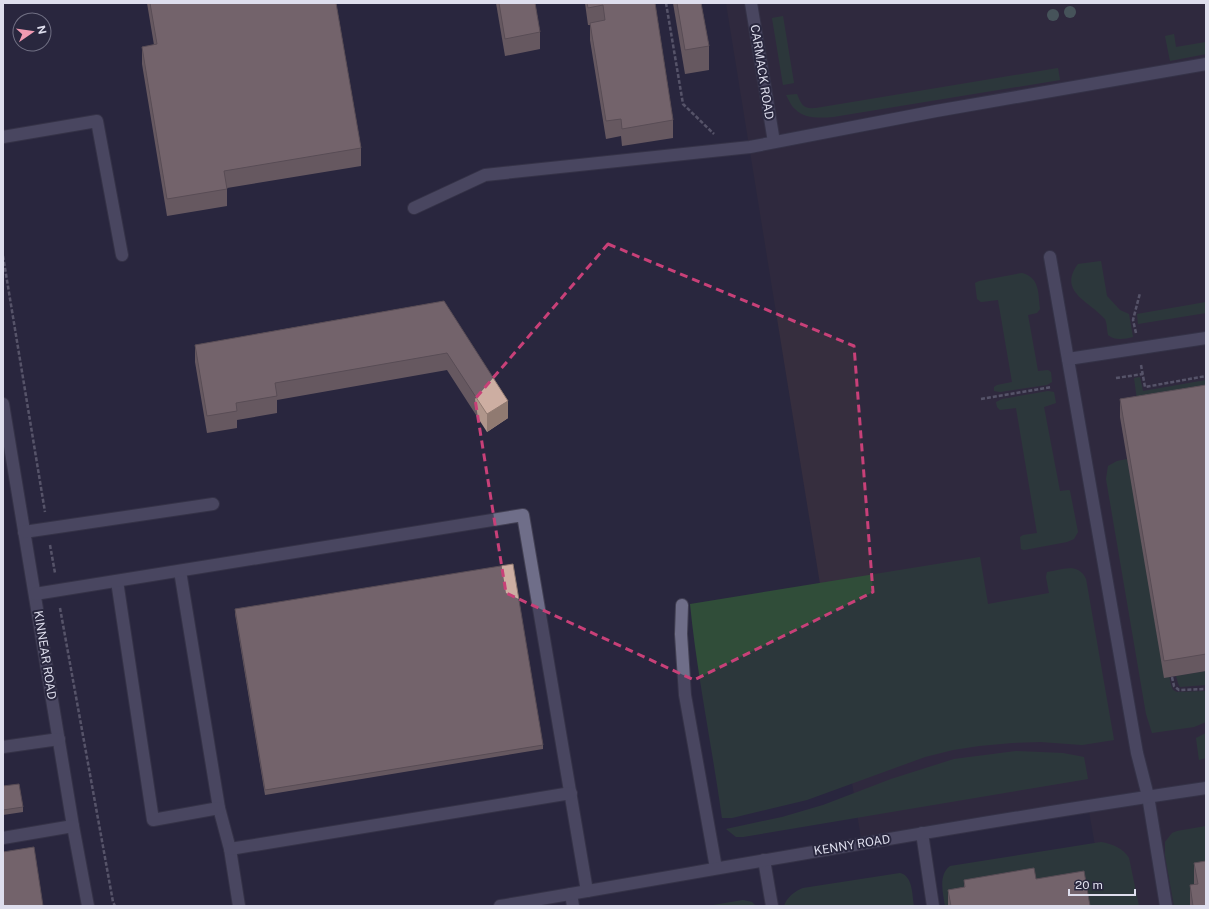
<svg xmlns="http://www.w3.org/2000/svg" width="1209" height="909" font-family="'Public Sans',sans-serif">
	<rect width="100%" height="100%" fill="#29273e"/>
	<path fill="#362e3e" d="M726 3H1206V906H1106L1088 806 862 844Z"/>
	<g fill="#304d39">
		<path d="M783 16 794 83 783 85 772 18Z"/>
		<path d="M1174 34 1176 47 1206 42V54L1170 61 1165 36Z"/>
		<path d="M1058 68 1060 80 833 117C821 118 804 119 795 109 791 106 789 100 786 95L797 94C802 105 802 109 816 108Z"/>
		<path d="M1101 261 1107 296 1120 310 1129 314 1133 337C1124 339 1116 341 1108 335 1107 330 1107 323 1105 319 1091 302 1057 292 1078 264Z"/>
		<path d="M1022 273C1040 278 1038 293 1040 309L1037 313 1028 315 1038 371 1048 370 1051 372 1052 382 1047 385 1000 392 994 391V387L997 385 1012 382 998 300 981 302 977 299 975 283 979 281Z"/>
		<path d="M1206 302V313L1138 324 1137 314Z"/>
		<path d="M1140 377 1143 391 1206 380V402L1139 414 1134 378Z"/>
		<path d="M1048 391 1054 392 1056 403 1044 407 1060 491 1069 490 1070 491 1078 532 1074 539 1067 542 1024 550 1021 549 1020 537 1023 535 1037 533 1016 408 1000 410 997 407 996 402 1002 399Z"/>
		<path d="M1127 459 1171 685 1173 690 1177 692 1206 691V722L1194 727 1152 733 1146 714 1106 479 1108 466 1117 461Z"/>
		<path d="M980 557 988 604 1049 593 1046 577 1047 572C1062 570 1078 562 1086 579L1114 740 1082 745 1041 742 1012 743 979 746 953 750 925 757 807 800 732 818H722C712 746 697 675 690 604Z"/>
		<path d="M1206 671V685L1180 687 1178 683 1176 676Z"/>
		<path d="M1206 733V758L1199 760 1196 738Z"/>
		<path d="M1016 751 1063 753 1084 757 1088 779 743 837H736L726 829 782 817 823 805 891 779 954 759Z"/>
		<path d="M1206 826V892L1196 906H1174L1165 856V842L1172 833 1177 831Z"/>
		<path d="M1101 842C1112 844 1123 848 1129 858L1139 906H945C943 893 938 875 950 866Z"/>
		<path d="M900 873C913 876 912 895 914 906H784C787 897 795 891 803 888Z"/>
		<path d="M743 900 752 902 756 906H707Z"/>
	</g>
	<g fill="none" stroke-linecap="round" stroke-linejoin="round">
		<defs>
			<g id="minor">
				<path d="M751 3 774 142"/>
				<path d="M3 137 97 121 122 255"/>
				<path d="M414 208 485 175 750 147 936 111 1206 64"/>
				<path d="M1050 257 1137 753 1148 796 1166 906"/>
				<path d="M1068 359 1206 338"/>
				<path d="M3 404 73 826 88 906"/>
				<path d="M24 532 213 504"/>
				<path d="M180 571 219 808 230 849 239 906"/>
				<path d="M117 581 153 820 219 808"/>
				<path d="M35 594 523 515 587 891"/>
				<path d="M682 605 681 634 685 695 716 868"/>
				<path d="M3 747 59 739"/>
				<path d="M922 833 933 906"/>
				<path d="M3 838 73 826"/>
				<path d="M230 849 571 793"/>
				<path d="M764 860 772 906"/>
				<path d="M571 894 573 906"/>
				<path d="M500 906C735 866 970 823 1206 788"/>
			</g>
		</defs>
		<use href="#minor" stroke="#434154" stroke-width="14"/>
		<g stroke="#8c8b9e" stroke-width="2.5" stroke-dasharray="4 2" stroke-linecap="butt">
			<path d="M666 3 683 104 714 134"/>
			<path d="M3 256 45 512"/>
			<path d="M1136 333 1133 320 1140 293"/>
			<path d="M1141 365 1145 387 1206 376"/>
			<path d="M1116 378 1143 374"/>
			<path d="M981 399 1052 387"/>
			<path d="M50 545 55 573"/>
			<path d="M60 608 113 902 115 906"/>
			<path d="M1172 677 1174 686 1179 690 1206 689"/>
		</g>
		<use href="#minor" stroke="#6f6e89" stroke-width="12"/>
	</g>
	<g fill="#698b7d">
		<circle cx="1070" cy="12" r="6"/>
		<circle cx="1053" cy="15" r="6"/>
	</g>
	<g fill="#b0968b">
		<path d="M147 3H336L361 148V166L227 188V206L167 216 142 64V47L154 45Z"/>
		<path d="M496 3H535L540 32V49L505 56Z"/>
		<path d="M585 3H655L673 120V138L622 146 621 136 606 139 590 40V25H588Z"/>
		<path d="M673 3H701L709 46V70L685 74Z"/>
		<path d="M444 301 508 418 487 432 447 370 277 400V413L237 420V428L207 433 195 362V345Z"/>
		<path d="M1206 385V671L1164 678 1120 417V399Z"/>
		<path d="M235 609 543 745V749L265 795 235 614Z"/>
		<path d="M3 786 23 807V812L3 815Z"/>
		<path d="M1194 863 1206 906H1190V885H1194Z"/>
		<path d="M1036 879 1090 906H948V890L964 887V880Z"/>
	</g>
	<path fill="#907a71" d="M508 401V418L487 432V414Z"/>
	<g fill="#cdaea2" stroke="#907a71">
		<path d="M150 3H336L361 148 224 171 227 189 167 199 142 47 157 44Z"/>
		<path d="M499 3H535L540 32 505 39Z"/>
		<path d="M587 3H655L673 120 622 129 621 119 606 121 590 23 605 20 603 5 588 8Z"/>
		<path d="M677 3H701L709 46 685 50Z"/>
		<path d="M444 301 508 401 487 414 447 353 275 383 277 396 236 403 237 411 207 416 195 345Z"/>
		<path d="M1206 385V654L1164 661 1120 399Z"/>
		<path d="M513 564 543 745 265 790 235 609Z"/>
		<path d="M19 784 23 807 3 810V786Z"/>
		<path d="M34 847 43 906H3V852Z"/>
		<path d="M1206 861V906H1193L1190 885 1198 884 1194 863Z"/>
		<path d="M1034 868 1036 879 1084 871 1090 906H951L948 890 965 887 964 880Z"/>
	</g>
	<path d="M0 0H1209V909H0ZM608 244 854 346 873 592 694 680 506 593 475 399Z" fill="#29273e" fill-opacity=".55" fill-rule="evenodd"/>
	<path fill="none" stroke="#c84078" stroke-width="3" stroke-dasharray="8 5" stroke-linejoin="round" d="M608 244 854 346 873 592 694 680 506 593 475 399Z"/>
	<g text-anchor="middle" stroke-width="4" stroke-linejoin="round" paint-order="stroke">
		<g font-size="12" fill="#dedeed" stroke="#29273e">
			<text transform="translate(762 72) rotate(81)" y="4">CARMACK ROAD</text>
			<text transform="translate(45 655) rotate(81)" y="4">KINNEAR ROAD</text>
			<text transform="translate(852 845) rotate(-9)" y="4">KENNY ROAD</text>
		</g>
	</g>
	<rect width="1209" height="909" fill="none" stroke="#dedeed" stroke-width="8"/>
	<g transform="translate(32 32) rotate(77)"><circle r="19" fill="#29273e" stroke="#717084"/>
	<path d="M0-3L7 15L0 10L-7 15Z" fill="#f19ab2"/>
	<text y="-6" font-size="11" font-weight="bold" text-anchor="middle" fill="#dedeed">N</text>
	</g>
	<path d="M1069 889v6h66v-6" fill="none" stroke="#dedeed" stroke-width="2"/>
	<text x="1075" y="889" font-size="12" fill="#dedeed" stroke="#29273e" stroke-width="3" paint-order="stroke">20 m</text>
</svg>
